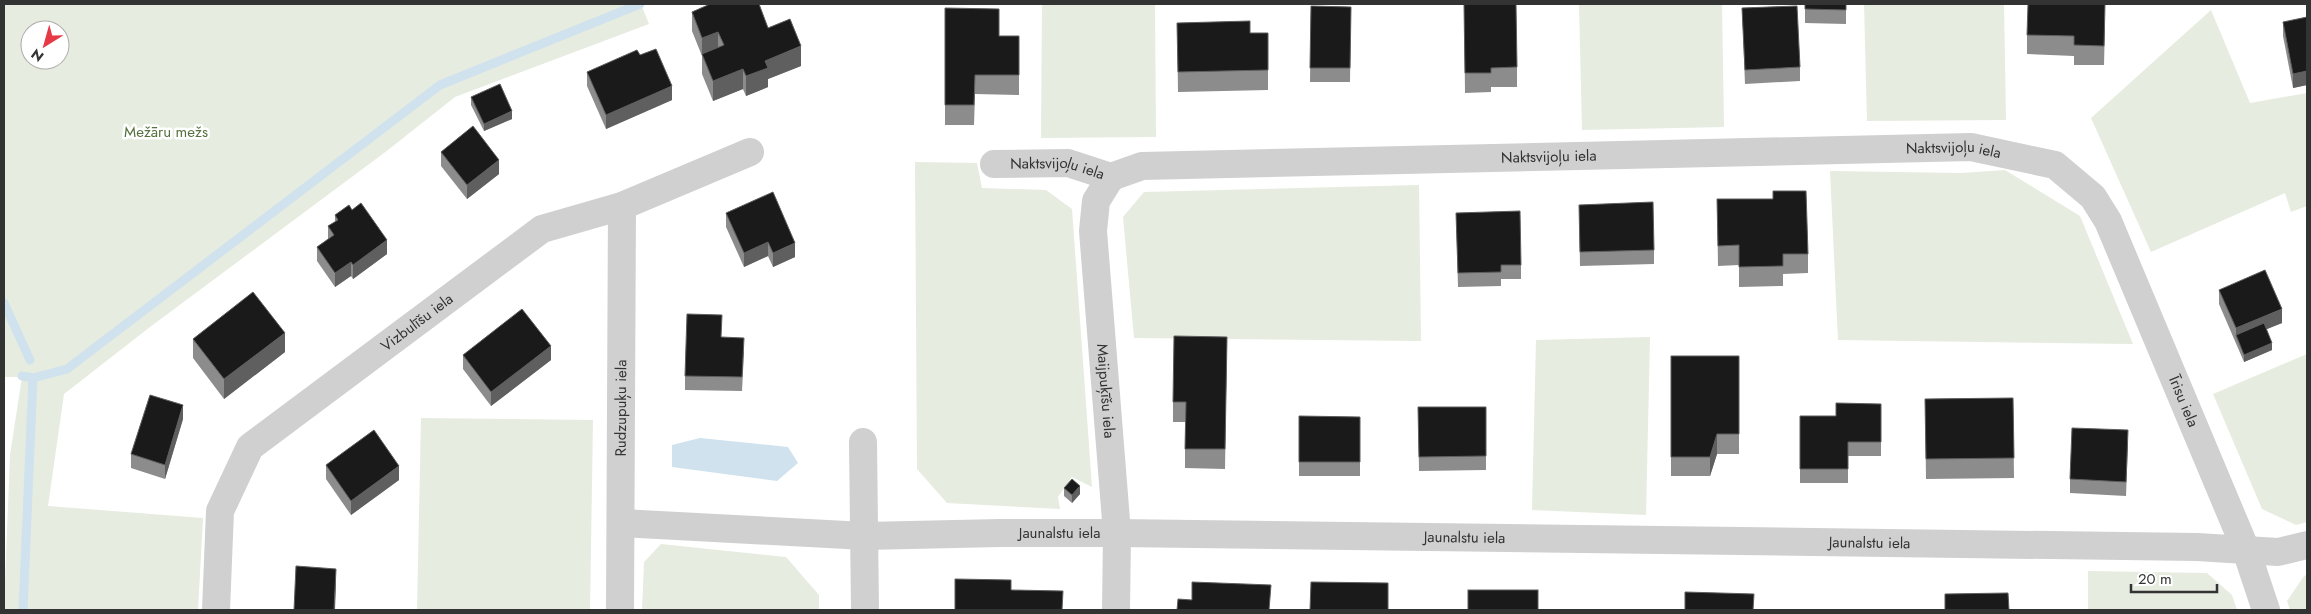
<svg xmlns="http://www.w3.org/2000/svg" width="2311" height="614" font-family="Jost,sans-serif">
	<rect width="100%" height="100%" fill="#fff"/>
	<g fill="#e6ecdf" fill-rule="evenodd">
		<path d="M4 4H641L649 24 455 97 388 150 150 327 64 394 48 506 203 518 198 610H4L10 455 22 377H4ZM30 30H60V60H30Z"/>
		<path d="M1042 4H1155L1156 137 1041 138Z"/>
		<path d="M1579 4H1722L1724 127 1582 130Z"/>
		<path d="M1864 4H2004L2006 120 1867 121Z"/>
		<path d="M2211 10 2250 103 2307 93V206L2291 212 2285 193 2151 252 2091 118Z"/>
		<path d="M915 162 977 163 982 188 1046 190 1072 209 1092 487 1072 477 1058 497 1060 509 947 503 917 469Z"/>
		<path d="M2005 170 2080 216 2133 344 1838 340 1830 171 1961 173Z"/>
		<path d="M1419 185 1421 341 1134 338 1123 217 1144 192Z"/>
		<path d="M1650 337 1646 515 1532 510 1536 340Z"/>
		<path d="M2307 354V522L2296 525 2262 509 2213 394Z"/>
		<path d="M421 418 593 420 590 610H417Z"/>
		<path d="M661 544 786 557 819 595V610H642L644 562Z"/>
		<path d="M2088 571 2207 573 2232 595 2237 610H2088Z"/>
		<path d="M2307 575V610H2290L2287 601 2304 576Z"/>
	</g>
	<path fill="#cfe2ee" d="M700 438 788 447 798 463 777 481 672 467V445Z"/>
	<g fill="none" stroke-linecap="round" stroke-linejoin="round">
		<g stroke="#cfe2ee" stroke-width="9">
			<path d="M4 303 30 360"/>
			<path d="M22 376 33 378 67 369 440 85 640 4"/>
			<path d="M23 610 33 378"/>
		</g>
		<g stroke="#d0d0d0" stroke-width="28">
			<path id="s1" d="M994 164 1068 163 1111 177 1142 166 1971 147 2055 165 2093 197 2108 221 2246 550 2266 610"/>
			<path id="s2" d="M1111 177 1096 201 1093 231 1117 533 1116 610"/>
			<path d="M863 442 865 610"/>
			<path id="s3" d="M621 523 865 536 1000 533H1117L2197 547 2278 552 2307 545"/>
			<path id="s4" d="M216 610 220 511 250 447 542 229 622 206 750 152"/>
			<path id="s5" d="M620 610 622 206"/>
		</g>
	</g>
	<g fill="#8c8c8c">
		<path d="M706 4H759L768 28 801 66 768 79V87L746 96 743 89 713 101 702 74V56L692 31V12L706 6Z"/>
		<path d="M1464 4 1517 67V87H1491V92L1465 93Z"/>
		<path d="M1805 4H1846V24L1805 23Z"/>
		<path d="M1311 6 1351 7 1350 82H1310Z"/>
		<path d="M945 8 999 36H1019V95L975 94 974 125H945Z"/>
		<path d="M1742 8 1800 67V81L1745 84Z"/>
		<path d="M2307 17V85L2293 88 2283 36V22Z"/>
		<path d="M1177 23 1250 33H1268V90L1178 92Z"/>
		<path d="M2105 24 2104 65H2074V56L2027 54V35Z"/>
		<path d="M640 55 672 100 606 129 587 86V72Z"/>
		<path d="M471 97 512 119 484 131 471 105Z"/>
		<path d="M441 152 499 174 467 199 441 166Z"/>
		<path d="M1717 199 1808 254V273L1783 274V286L1739 287V265L1718 266Z"/>
		<path d="M1579 205 1654 250V264L1580 266Z"/>
		<path d="M726 213 795 257 773 267 768 256 744 267 726 227Z"/>
		<path d="M1456 213 1521 265V279H1501V286L1458 287Z"/>
		<path d="M335 215 387 254 353 279 351 276 335 287 317 261V247L328 239V226L335 222Z"/>
		<path d="M2219 290 2282 323 2266 329 2272 350 2244 362 2219 304Z"/>
		<path d="M722 337 744 352 742 391 685 390V376Z"/>
		<path d="M1227 337 1225 469 1185 468V422H1173V402Z"/>
		<path d="M193 339 285 352 224 399 193 358Z"/>
		<path d="M463 355 551 360 491 406 463 369Z"/>
		<path d="M1671 356H1739V454H1717L1710 476H1671Z"/>
		<path d="M2013 398 2014 478 1926 479 1925 399Z"/>
		<path d="M1881 404V456H1848V483H1800V416H1836Z"/>
		<path d="M1418 407H1486V470L1419 471Z"/>
		<path d="M1299 416 1360 417V476H1299Z"/>
		<path d="M183 419 165 479 131 468V454Z"/>
		<path d="M2128 444 2126 496 2070 493V479Z"/>
		<path d="M326 465 399 480 351 515 326 479Z"/>
		<path d="M1064 488 1080 494 1072 503 1064 496Z"/>
	</g>
	<g fill="#5f5f5f">
		<path d="M718 32V51L702 56V38Z"/>
		<path d="M801 46V66L768 79V87L746 96V76L765 61Z"/>
		<path d="M743 69V89L713 101V81Z"/>
		<path d="M2307 71V85L2293 88V74Z"/>
		<path d="M672 86V100L606 129V115Z"/>
		<path d="M512 111V119L484 131V124Z"/>
		<path d="M499 160V174L467 199V185Z"/>
		<path d="M387 240V254L353 279V265Z"/>
		<path d="M768 242V256L744 267V253Z"/>
		<path d="M795 243V257L773 267V253Z"/>
		<path d="M351 262V276L335 287V273Z"/>
		<path d="M2282 309V323L2238 341 2236 335V328Z"/>
		<path d="M285 333V352L224 399V379Z"/>
		<path d="M2272 343V350L2244 362V355Z"/>
		<path d="M551 346V360L491 406V392Z"/>
		<path d="M183 405V419L165 479V465Z"/>
		<path d="M1717 434V454L1710 476V457Z"/>
		<path d="M399 466V480L351 515V501Z"/>
		<path d="M1080 486V494L1072 503V495Z"/>
		<path d="M336 569V583L335 610H334Z"/>
	</g>
	<g fill="#1a1a1a" stroke="#5f5f5f">
		<path d="M707 4H759L768 28 790 19 801 46 765 61 768 68 746 76 743 69 713 81 702 54 724 45 718 32 702 38 692 12 708 5Z"/>
		<path d="M1464 4H1516L1517 67 1491 68V73H1465Z"/>
		<path d="M1805 4H1846V10L1805 9Z"/>
		<path d="M2028 4H2105L2104 46 2074 45V36L2027 35Z"/>
		<path d="M1311 6 1351 7 1350 68H1310Z"/>
		<path d="M1797 6 1800 67 1745 70 1742 8Z"/>
		<path d="M945 8 999 9V36H1019V75H975L974 105H945Z"/>
		<path d="M2307 17V71L2293 74 2283 22Z"/>
		<path d="M1250 21V33H1268V70L1178 72 1177 23Z"/>
		<path d="M656 49 672 86 606 115 587 72 637 50 640 55Z"/>
		<path d="M500 84 512 111 484 124 471 97Z"/>
		<path d="M473 126 499 160 467 185 441 152Z"/>
		<path d="M1773 191H1806L1808 254H1783V266L1739 267V245L1718 246 1717 199H1773Z"/>
		<path d="M773 192 795 243 773 253 768 242 744 253 726 213Z"/>
		<path d="M1653 202 1654 250 1580 252 1579 205Z"/>
		<path d="M361 203 387 240 353 265 351 262 335 273 317 247 334 235 328 226 338 220 335 215 349 205 352 210Z"/>
		<path d="M1520 211 1521 265H1501V272L1458 273 1456 213Z"/>
		<path d="M2265 270 2282 309 2236 328 2219 290Z"/>
		<path d="M253 292 285 333 224 379 193 339Z"/>
		<path d="M522 309 551 346 491 392 463 355Z"/>
		<path d="M687 314 722 315 721 337 744 338 742 377 685 376Z"/>
		<path d="M2264 323 2272 343 2244 355 2236 335Z"/>
		<path d="M1174 336 1227 337 1225 449H1185L1186 402H1173Z"/>
		<path d="M1671 356H1739V434H1717L1710 457H1671Z"/>
		<path d="M150 395 183 405 165 465 131 454Z"/>
		<path d="M2013 398 2014 458 1926 459 1925 399Z"/>
		<path d="M1836 403 1881 404V442H1848V469H1800V416H1836Z"/>
		<path d="M1418 407H1486V456L1419 457Z"/>
		<path d="M1299 416 1360 417V462H1299Z"/>
		<path d="M2072 428 2128 430 2126 482 2070 479Z"/>
		<path d="M374 430 399 466 351 501 326 465Z"/>
		<path d="M1072 479 1080 486 1072 495 1064 488Z"/>
		<path d="M296 566 336 569 334 610H294Z"/>
		<path d="M955 579 1011 580V590L1063 591 1062 610H955Z"/>
		<path d="M1192 582 1271 585 1269 610H1177L1178 599 1192 600Z"/>
		<path d="M1311 582 1388 583V610H1310Z"/>
		<rect x="1468" y="590" width="70" height="20"/>
		<path d="M1685 592 1754 594 1753 610H1685Z"/>
		<path d="M2008 593 2009 610H1945V594Z"/>
	</g>
	<g text-anchor="middle" stroke-width="5" stroke-linejoin="round" paint-order="stroke">
		<g font-size="15" fill="#56703f" stroke="#fff">
			<text x="166" y="137">Mežāru mežs</text>
		</g>
		<g font-size="15" fill="#333" stroke="#fff">
			<text dy="5" stroke="none"><textPath href="#s1" startOffset="964">Naktsvijoļu iela</textPath></text>
			<text dy="5" stroke="none"><textPath href="#s1" startOffset="559">Naktsvijoļu iela</textPath></text>
			<text dy="5" stroke="none"><textPath href="#s1" startOffset="64">Naktsvijoļu iela</textPath></text>
			<text dy="5" stroke="none"><textPath href="#s4" startOffset="378">Vizbulīšu iela</textPath></text>
			<text dy="5" stroke="none"><textPath href="#s2" startOffset="219">Maijpuķīšu iela</textPath></text>
			<text dy="5" stroke="none"><textPath href="#s1" startOffset="1341">Īrisu iela</textPath></text>
			<text dy="5" stroke="none"><textPath href="#s5" startOffset="202">Rudzupuķu iela</textPath></text>
			<text dy="5" stroke="none"><textPath href="#s3" startOffset="439">Jaunalstu iela</textPath></text>
			<text dy="5" stroke="none"><textPath href="#s3" startOffset="844">Jaunalstu iela</textPath></text>
			<text dy="5" stroke="none"><textPath href="#s3" startOffset="1249">Jaunalstu iela</textPath></text>
		</g>
	</g>
	<rect width="2311" height="614" fill="none" stroke="#333333" stroke-width="10"/>
	<g transform="translate(45 45) rotate(217)"><circle r="24" fill="#ffffff" stroke="#adadad"/>
	<path d="M0-4L9 19L0 12L-9 19Z" fill="#e63946"/>
	<text y="-8" font-size="14" font-weight="bold" text-anchor="middle" fill="#333333">N</text>
	</g>
	<path d="M2131 584v8h86v-8" fill="none" stroke="#333333" stroke-width="2.5"/>
	<text x="2138" y="584" font-size="15" fill="#333333" stroke="#ffffff" stroke-width="4" paint-order="stroke">20 m</text>
</svg>
